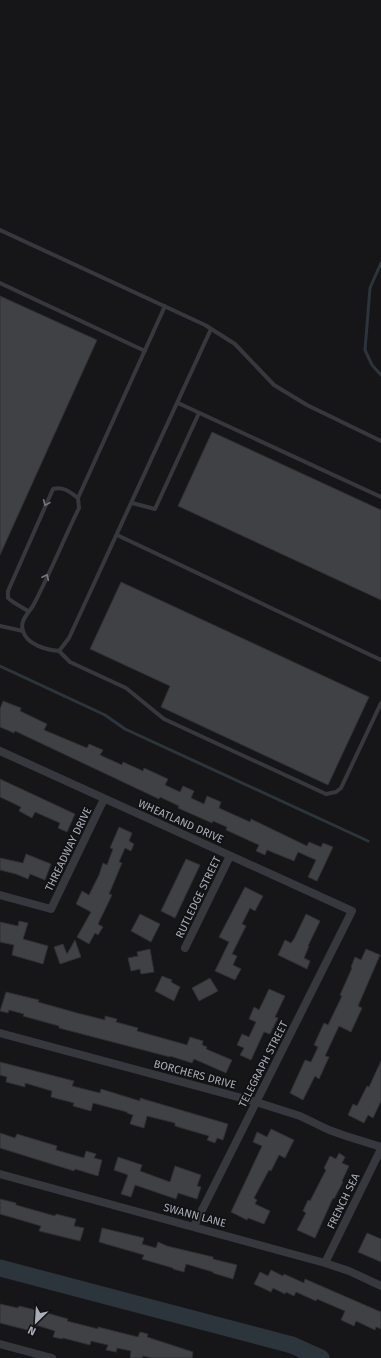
<svg xmlns="http://www.w3.org/2000/svg" width="381" height="1358" font-family="'Fira Sans',sans-serif">
	<rect width="100%" height="100%" fill="#161618"/>
	<g fill="none" stroke-linecap="round" stroke-linejoin="round">
		<g stroke="#2c353c" stroke-width="3">
			<path d="M381 263 370 288 365 350 372 365 381 375"/>
			<path d="M0 666 105 715 125 729 368 841"/>
		</g>
		<path stroke="#2c353c" stroke-width="17" d="M0 1268 292 1345 321 1358"/>
	</g>
	<g fill="#404145" stroke="#303034">
		<path d="M0 296 97 340 0 555Z"/>
		<path d="M212 432 381 510V600L178 506Z"/>
		<path d="M121 582 369 697 328 785 161 707 170 686 90 649Z"/>
		<path d="M3 701 21 708 20 711 47 724 44 730 87 748 89 744 103 750 100 755 122 765 123 762 143 771 144 768 168 779 165 785 180 792 183 786 194 791 191 798 204 804 207 796 221 802 219 808 250 822 251 819 307 846 309 842 321 847 323 843 333 847 317 881 308 877 316 860 298 852 294 861 267 850 265 855 256 851 259 845 226 830 227 827 213 821 212 823 178 808 179 806 160 797 159 799 15 731 14 733 0 727V709Z"/>
		<path d="M0 779 75 814 67 832 58 828 60 823 35 812 32 818 19 811 21 807 0 797Z"/>
		<path d="M119 827 132 833 129 841 134 844 131 851 125 848 119 862 122 863 109 894 112 895 98 924 103 927 98 935 95 933 89 944 77 937 91 912 76 904 82 891 89 895 99 875 103 863 107 865 113 849 110 848Z"/>
		<path d="M26 854 51 864 45 880 30 874 28 879 16 874 0 870V858L23 863Z"/>
		<path d="M186 859 200 865 175 918 161 911Z"/>
		<path d="M245 887 263 896 255 911 250 908 242 924 246 926 232 954 237 956 233 965 241 969 235 980 215 971 229 942 219 937Z"/>
		<path d="M140 914 160 924 151 942 131 931Z"/>
		<path d="M306 914 320 921 308 946H309L304 958 310 961 307 969 278 955 285 940 291 943 294 939Z"/>
		<path d="M19 921 28 923 23 939 48 946 43 964 12 955 14 945 0 942V922L18 926Z"/>
		<path d="M75 940 81 957 60 964 54 947 63 944 67 954Z"/>
		<path d="M150 949 154 972 141 974 140 969 131 971 128 958 138 956 137 952Z"/>
		<path d="M366 949 380 955 358 1006 362 1008 351 1032 339 1026 325 1056 329 1057 319 1079 315 1076 303 1100 290 1093 305 1060 311 1062 318 1047 314 1045 324 1023 328 1025 342 996 340 995 352 968 351 967 355 957 361 960Z"/>
		<path d="M162 976 172 980 171 982 180 987 174 1001 155 991Z"/>
		<path d="M210 978 218 991 199 1001 192 988Z"/>
		<path d="M269 989 285 996 275 1017 278 1018 270 1034 264 1032 251 1060 240 1055 244 1048 237 1045 242 1034 249 1037 256 1022 249 1019 254 1007 259 1010Z"/>
		<path d="M6 992 39 1000 38 1002 77 1013 105 1020V1016L117 1019 116 1022 138 1028 137 1031 187 1045 190 1037 203 1041 202 1045 207 1047 206 1049 232 1060 226 1073 194 1059 192 1063 170 1056V1057L59 1028V1026L23 1016 24 1014 9 1010 8 1013 0 1011Z"/>
		<path d="M381 1061V1101L373 1118 368 1115 364 1123 348 1115 353 1104 357 1106 367 1086 369 1087Z"/>
		<path d="M0 1062 74 1081 72 1086 100 1093 101 1089 140 1101V1098L228 1124 223 1140 217 1138 215 1143 207 1140 209 1136 175 1126V1123L147 1116 144 1128 130 1124 133 1115 127 1113V1112L93 1103 91 1111 73 1106 74 1103 51 1097 52 1091 25 1083V1087L6 1082 7 1077 0 1075Z"/>
		<path d="M271 1129 294 1140 285 1158 279 1155 271 1171 269 1170 254 1198 257 1200 255 1204 270 1211 264 1224 248 1218 247 1220 231 1212 262 1146 253 1142 257 1132 267 1137Z"/>
		<path d="M0 1133 15 1138 17 1134 57 1146 56 1150 84 1158 86 1151 96 1154 94 1158 102 1160 98 1176 75 1169 74 1171 0 1148Z"/>
		<path d="M339 1153 345 1157 342 1163 349 1166 342 1181 343 1182 334 1199 333 1198 315 1238 297 1230 306 1213 303 1211 308 1200 310 1201 326 1170 324 1168 330 1156 336 1159Z"/>
		<path d="M118 1157 142 1165 140 1171 170 1182 175 1166 201 1175 197 1186 201 1187 197 1199 178 1193 176 1199 135 1185 131 1197 121 1194 128 1175 114 1170Z"/>
		<path d="M0 1199 16 1203V1205L55 1216 56 1214 76 1219 74 1226 84 1228 80 1241 39 1231 41 1226 0 1214Z"/>
		<path d="M102 1228 144 1238 142 1244 156 1248 158 1242 167 1246 213 1257V1259L237 1265 233 1279 213 1273V1272L186 1264 184 1272 173 1269V1268L142 1259 144 1255 99 1242Z"/>
		<path d="M367 1233 381 1239V1262L358 1252Z"/>
		<path d="M271 1270 283 1276 284 1274 304 1283 305 1279 381 1312V1329L376 1327 375 1330 356 1321 354 1326 341 1320 345 1311 317 1299 316 1301 296 1292 294 1296 286 1292 285 1294 273 1288 271 1292 254 1284 260 1272 268 1276Z"/>
		<path d="M0 1304 18 1308 19 1306 40 1311 68 1319 67 1321 98 1329V1327L138 1337 140 1332 148 1334 147 1337 193 1352 192 1358H152L143 1356 142 1358H130L131 1351 117 1348 116 1352 106 1350 108 1345 91 1341 90 1345 63 1338 62 1339 53 1337 55 1331 36 1325 35 1332 0 1323Z"/>
	</g>
	<g fill="none" stroke-linecap="round" stroke-linejoin="round">
		<g stroke="#37383d" stroke-width="4">
			<path d="M0 230 205 325 235 344 274 385 307 405 381 441"/>
			<path d="M0 283 145 351"/>
			<path d="M178 403 381 497"/>
			<path d="M78 498 165 306"/>
			<path d="M132 503 155 509 199 413"/>
			<path d="M117 535 381 660"/>
			<path d="M28 611 13 602 8 598V591L53 489C63 486 70 492 78 498L79 508C64 539 50 573 34 604 30 612 19 620 23 631 27 645 47 650 59 651L69 638 211 329"/>
			<path d="M0 626 23 631"/>
			<path d="M59 651 70 662 126 688 164 719 326 794 336 792 341 788 381 703"/>
		</g>
		<g stroke="#37383d" stroke-width="8">
			<path d="M0 751 352 911 194 1226"/>
			<path d="M0 895 51 909 104 799"/>
			<path d="M185 948 230 856"/>
			<path d="M0 1033 256 1102 300 1116 329 1130 346 1136 381 1147"/>
			<path d="M0 1174 325 1263 349 1271 381 1286"/>
			<path d="M325 1263 381 1149"/>
			<path d="M0 1344 52 1358"/>
		</g>
	</g>
	<defs><path id="oneway-chevron" d="M-2-3.5L2.5 0L-2 3.5" fill="none" stroke-width="1.6" stroke-linecap="round" stroke-linejoin="round"/></defs>
	<g stroke="#757881">
		<use href="#oneway-chevron" transform="translate(46 503) rotate(114)"/>
		<use href="#oneway-chevron" transform="translate(46 577) rotate(-65)"/>
	</g>
	<g text-anchor="middle" stroke-width="3.5" stroke-linejoin="round" paint-order="stroke">
		<g font-size="11" fill="#a8adb8" stroke="#111113">
			<text transform="translate(181 821) rotate(24)" y="4">WHEATLAND DRIVE</text>
			<text transform="translate(68 849) rotate(-64)" y="4">THREADWAY DRIVE</text>
			<text transform="translate(198 897) rotate(-64)" y="4">RUTLEDGE STREET</text>
			<text transform="translate(263 1064) rotate(-63)" y="4">TELEGRAPH STREET</text>
			<text transform="translate(195 1074) rotate(15)" y="4">BORCHERS DRIVE</text>
			<text transform="translate(343 1201) rotate(-64)" y="4">FRENCH SEA</text>
			<text transform="translate(195 1215) rotate(15)" y="4">SWANN LANE</text>
		</g>
	</g>
	<g transform="translate(36 1322) rotate(205)" stroke="#111113" stroke-width="3" paint-order="stroke">
	<path d="M0-3L7 15L0 10L-7 15Z" fill="#a8adb8"/>
	<text y="-6" font-size="11" font-weight="bold" text-anchor="middle" fill="#a8adb8">N</text>
	</g>
</svg>
